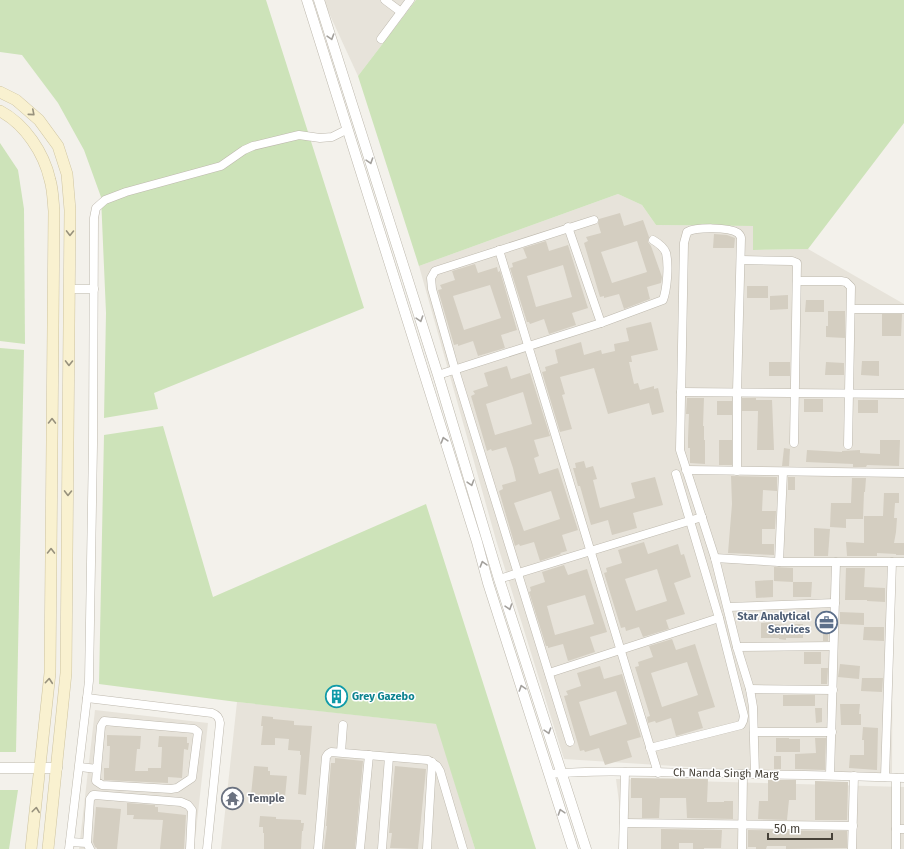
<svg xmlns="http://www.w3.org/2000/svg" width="904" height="849" font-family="'Fira Sans',sans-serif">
	<rect width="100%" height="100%" fill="#f3f1eb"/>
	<g fill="#e7e3da">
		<path d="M323 0H416L358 76Z"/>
		<path d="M618 194 642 205 656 225 753 226 754 250 808 249 904 304V559H893L892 773 752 771 564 759 496 540 419 266Z"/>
		<path d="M237 702 437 724 475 849H221Z"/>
		<path d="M95 710 208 723 194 849H79Z"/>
		<path d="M616 779 904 787V849H625Z"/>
	</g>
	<g fill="#cde3b9">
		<path d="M0 0H266L364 308 154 393 158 409 104 418 106 313 101 197 84 150 58 103 22 55 0 52Z"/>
		<path d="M416 0H904V123L808 249 753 250V226L656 225 642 205 618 194 419 266 358 76Z"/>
		<path d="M0 143 18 170 24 209 25 344 0 341Z"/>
		<path d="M0 348 24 350 16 752H0Z"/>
		<path d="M163 426 213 597 426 504 536 849H475L436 724 237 702 99 684 104 435Z"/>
		<path d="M0 790H18L9 849H0Z"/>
	</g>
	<g fill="#d4cec1" fill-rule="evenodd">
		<path d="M620 213 624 226 643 220 649 237 648 242 651 246 662 277 661 283 647 287 650 299 624 309 619 294 604 298V296L600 297 584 243 588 241 586 237 601 233 598 223 599 219ZM637 241 647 272 612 283 601 252Z"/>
		<path d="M714 234 727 235 735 238 734 248H713Z"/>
		<path d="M546 241 549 251 568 245 588 308 572 313 576 325 549 334 544 319 530 324 529 322H527L510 268 513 267 512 263 527 258 523 248ZM563 265 572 297 536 307 527 276Z"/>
		<path d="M475 264 478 273 497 267 498 272 500 271 517 330 501 335 505 348 478 356 473 341 458 346V344L454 345 438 290 442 289 440 285 455 280 452 271ZM490 285 501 318 464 330 453 296Z"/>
		<rect x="747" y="286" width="21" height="12"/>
		<path d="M788 295V309L770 310V296Z"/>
		<path d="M806 300H824V312H805Z"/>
		<path d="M828 311H845V338L826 337V326H828Z"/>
		<path d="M882 314H902L901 336H882Z"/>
		<path d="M651 322 658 350 631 356 632 362H629L634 384 638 383 640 390 654 386V389L658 388 664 412 652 415 649 403 608 414 594 368 560 377 565 394 562 395 572 429 560 432 542 372 546 371 545 367 558 363 555 350 581 342 584 355 601 350 602 354 615 351 614 344 629 341 626 328Z"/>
		<path d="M862 361H879V376L861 375Z"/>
		<rect x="769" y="362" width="21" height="14"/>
		<path d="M826 362 844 363V375H825Z"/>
		<path d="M507 366 511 379 530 373 550 436 534 440 539 456 534 458 539 474 558 468 578 530 562 535 567 551 560 553 561 554 540 561 534 542 520 546 519 544 515 546 499 491 503 489 502 485 516 481 513 468 506 447 492 451 491 449 487 451 471 396 475 394 473 391 488 386 484 373ZM523 392 532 424 495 435 486 404ZM551 491 560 519 524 531 514 503Z"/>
		<path d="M687 398H704L703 426H704V440H705V464L690 463V448H688V438L689 414H686Z"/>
		<path d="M742 398H756V400H772L774 450H757L758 411H742Z"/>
		<rect x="804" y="399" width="19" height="13"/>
		<rect x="858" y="400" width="20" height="13"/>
		<rect x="717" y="401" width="15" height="14"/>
		<rect x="719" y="440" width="13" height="25"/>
		<path d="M880 440H900L899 466 867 465 866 467H853V464L806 462 807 450 842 452V451L860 450V453L880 454Z"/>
		<path d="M784 448 790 449 789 466H782Z"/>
		<path d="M584 461 586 468 593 466 597 479 593 480 600 508 635 498 631 483 655 477 663 505 633 513 637 528 612 535 608 520 591 525 580 486H578L573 468H576L575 463Z"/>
		<path d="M731 476 777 477V491L763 490 762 511H776L775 529H762V544H774V555L728 553 732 504Z"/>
		<rect x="788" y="477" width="7" height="13"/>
		<path d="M852 478H866L865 492H864L863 519H846V528L830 527 831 503H851Z"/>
		<path d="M884 493H899V503H895L894 518H897L896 532 894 543H904V555H896V554L877 553V556H847L846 542 864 543V516H883Z"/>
		<path d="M814 528 830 529 828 556H814Z"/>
		<path d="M644 542 648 554 678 544 681 555 684 554 691 577 674 583 685 614 666 620 669 629 643 637 639 627 626 631 625 627 621 628 604 573 607 572 606 568 622 563 618 550ZM657 569 667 601 636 611 625 579Z"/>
		<path d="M564 565 568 575 587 569 607 632 590 637 595 652 568 661 563 644 548 648V646H546L529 592 531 591 530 587 545 582 542 572ZM585 595 594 624 555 635 547 606Z"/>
		<path d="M774 567 793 568V582H812L811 597H793V582L774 581Z"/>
		<path d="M846 568H865L864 587 885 588V602L867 601V600H845Z"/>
		<path d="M773 580V597L756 598 755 581Z"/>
		<path d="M823 611H829L828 641H823Z"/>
		<path d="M840 612 864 613V625L840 624Z"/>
		<path d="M773 622V624L792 625V624H803V638H786V640L779 639V638H761V623Z"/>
		<path d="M864 627H884V641L863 640Z"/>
		<path d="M672 639 676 650 695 644 715 707 698 712 703 728 676 736 671 718 656 723 655 721 648 723 647 717 650 716 635 667 639 666 638 662 653 657 649 646ZM687 662 698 695 662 707 651 673Z"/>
		<rect x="804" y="652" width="17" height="12"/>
		<path d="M840 664 860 666 859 679 838 677Z"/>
		<path d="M600 666 604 679 622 674 641 737 627 741 632 757 605 765 599 748 585 752 584 750 580 751 564 696 568 695 566 691 581 686 577 673ZM616 691 627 724 590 736 579 702Z"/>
		<path d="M821 668H828L827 684H821Z"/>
		<path d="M862 678H883L882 692 861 691Z"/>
		<rect x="783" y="695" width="32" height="11"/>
		<path d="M840 704H860L859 714H861V725H841Z"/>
		<path d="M815 708H822V722L816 723Z"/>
		<path d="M262 716 273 717V719L294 721V725L312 726 306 795 298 794 301 755H300V751L288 750 289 739 275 738V745H261L263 726H261Z"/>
		<path d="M863 727 878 728 877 770 849 768 850 755H864V740H862Z"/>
		<path d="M107 735 141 736 140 749H137L135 771H148V768H161L162 747H158L159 736 187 737V743H189L188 750 184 749 182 778 168 777V783L104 780V768H109L110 746H107Z"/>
		<path d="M776 738H789V739H800V752H776Z"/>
		<path d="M815 738H826L825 770 795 769V754L816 753Z"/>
		<rect x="774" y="756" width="7" height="13"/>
		<path d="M335 758 363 761 355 849H324L327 826H326L331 763H335Z"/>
		<path d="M254 766 268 767V771H270V775L287 776 285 797 251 795Z"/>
		<path d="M395 766 426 769 418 849 390 848 392 833H389Z"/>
		<path d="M631 778 708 779 707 802H724V801H733V819L687 818 686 798H660L659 818H642V798H631Z"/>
		<path d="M768 780H796V800H789L787 820 758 819 759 801H768Z"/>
		<path d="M815 781 848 782 847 820H815Z"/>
		<path d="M127 803 155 805V807H158V812L186 815 184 849H160L163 820 133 819 134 815H127Z"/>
		<path d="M96 807 121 809 117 849H97V848L95 847 93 842Z"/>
		<path d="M260 816 276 817V819L301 820V823H304L303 831H302L301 849H264V833H263V827H259Z"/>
		<path d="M661 829 722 830 721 848H704V849H693V843H679V849H661Z"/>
		<path d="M748 830 847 831V848L786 849V846H767L766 849H756V847H748Z"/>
	</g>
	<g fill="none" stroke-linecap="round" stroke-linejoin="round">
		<defs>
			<g id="minor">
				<path d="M385 0 401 12"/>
				<path d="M381 39 410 0"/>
				<path d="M568 227 601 323"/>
				<path d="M499 250 658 773"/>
				<path d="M741 260 792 261 797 263 794 443"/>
				<path d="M797 281H841L846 282 851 287 848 445"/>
				<path d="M69 289H94"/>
				<path d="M851 309H904"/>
				<path d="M438 375 601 323 663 300C667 289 669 265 666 253 664 247 658 243 653 240"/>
				<path d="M681 392 904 394"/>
				<path d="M686 470 904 473"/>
				<path d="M737 471V392L741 238C741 237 739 234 738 233 729 227 696 227 687 232L684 243 680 450 715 558 737 647 750 689 753 707 755 774"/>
				<path d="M715 558 779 562H904"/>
				<path d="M779 562 783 472"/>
				<path d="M499 579 702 517"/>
				<path d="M728 607 835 603"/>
				<path d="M737 647 833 646"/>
				<path d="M549 673 719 618"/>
				<path d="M750 689 833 690"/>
				<path d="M87 698 212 713C217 715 219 717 220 723L207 849"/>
				<path d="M754 732H832"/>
				<path d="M570 742 455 370 432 289 431 278 435 271 594 220"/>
				<path d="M650 748 741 725 743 721 744 716 719 618 676 474"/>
				<path d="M341 752 343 725"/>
				<path d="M80 767 97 769 96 781 102 785 171 789 177 788 192 778 198 732 194 729 104 721 101 726 97 769"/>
				<path d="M549 774C596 770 644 772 692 773 762 774 833 775 904 778"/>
				<path d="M830 775 836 562"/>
				<path d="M885 777 892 562"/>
				<path d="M624 823 853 826"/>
				<path d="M896 829H904"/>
				<path d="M70 842 87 843 90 849"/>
				<path d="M87 843 90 799 93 795H95L181 802 188 805 192 810 190 849"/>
				<path d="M69 849 89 681 93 445 94 218 96 208 105 200 126 192 221 166 244 150 253 146 299 135 320 138 332 137 348 129"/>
				<path d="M318 849 326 757 328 754 331 752 428 760 437 766 440 771 463 849"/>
				<path d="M360 849 369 755"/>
				<path d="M382 849 389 757"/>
				<path d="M427 849 432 762"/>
				<path d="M623 849 625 772"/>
				<path d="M742 849 743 774"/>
				<path d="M852 849 854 776"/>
				<path d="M896 849V778"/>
			</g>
			<g id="tertiary">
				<path d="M307 0 477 542 488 583 573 849"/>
				<path d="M319 0 438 375 499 579 586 849"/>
				<path d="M0 768H57"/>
			</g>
			<g id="secondary">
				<path d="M0 92 16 100 39 120 58 146 67 174 70 210 66 673 48 849"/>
				<path d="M0 111C25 124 44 153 50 180 53 190 53 201 54 211L50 673 31 849"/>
			</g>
		</defs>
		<use href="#minor" stroke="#beb9ae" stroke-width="9"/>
		<use href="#tertiary" stroke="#beb9ae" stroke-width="11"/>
		<use href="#secondary" stroke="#cec4a0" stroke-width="12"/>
		<use href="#minor" stroke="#fff" stroke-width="8"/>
		<use href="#tertiary" stroke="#fff" stroke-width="10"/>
		<use href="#secondary" stroke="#f9f1d0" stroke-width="11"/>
	</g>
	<defs><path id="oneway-chevron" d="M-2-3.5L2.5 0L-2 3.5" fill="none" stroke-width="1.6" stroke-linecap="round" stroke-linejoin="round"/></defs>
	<g stroke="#a3a09c">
		<use href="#oneway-chevron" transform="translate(331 37) rotate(73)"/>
		<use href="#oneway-chevron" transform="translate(370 161) rotate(72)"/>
		<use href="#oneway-chevron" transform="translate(420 319) rotate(72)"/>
		<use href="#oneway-chevron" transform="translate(444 440) rotate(-107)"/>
		<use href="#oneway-chevron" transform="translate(471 483) rotate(73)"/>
		<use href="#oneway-chevron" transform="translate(483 564) rotate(-106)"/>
		<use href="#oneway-chevron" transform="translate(509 607) rotate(72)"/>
		<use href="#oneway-chevron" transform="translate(522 688) rotate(-108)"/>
		<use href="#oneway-chevron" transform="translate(548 731) rotate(72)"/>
		<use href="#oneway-chevron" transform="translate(561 812) rotate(-108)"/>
	</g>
	<g stroke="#97917d">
		<use href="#oneway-chevron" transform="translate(32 113) rotate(41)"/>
		<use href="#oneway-chevron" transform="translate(70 233) rotate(91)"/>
		<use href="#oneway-chevron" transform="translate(69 363) rotate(91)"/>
		<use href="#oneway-chevron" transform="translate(52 421) rotate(-89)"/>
		<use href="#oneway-chevron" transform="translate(68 493) rotate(91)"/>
		<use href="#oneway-chevron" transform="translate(51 551) rotate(-89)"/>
		<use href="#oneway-chevron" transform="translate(49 681) rotate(-85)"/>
		<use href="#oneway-chevron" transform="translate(36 810) rotate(-83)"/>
	</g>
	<defs>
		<symbol id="office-ring" viewBox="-11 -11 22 22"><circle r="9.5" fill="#fff" stroke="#5c6f8a" stroke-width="1.5"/><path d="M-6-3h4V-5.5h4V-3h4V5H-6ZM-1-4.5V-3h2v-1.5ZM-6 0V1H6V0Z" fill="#5c6f8a"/></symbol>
		<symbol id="building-ring" viewBox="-11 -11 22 22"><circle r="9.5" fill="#fff" stroke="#0f9aa8" stroke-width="1.5"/><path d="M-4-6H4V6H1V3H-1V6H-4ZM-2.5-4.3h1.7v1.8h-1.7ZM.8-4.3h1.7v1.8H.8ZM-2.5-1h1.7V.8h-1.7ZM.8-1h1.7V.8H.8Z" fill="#0f9aa8"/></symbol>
		<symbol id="temple-ring" viewBox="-11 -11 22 22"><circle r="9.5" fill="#fff" stroke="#6b7280" stroke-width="1.5"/><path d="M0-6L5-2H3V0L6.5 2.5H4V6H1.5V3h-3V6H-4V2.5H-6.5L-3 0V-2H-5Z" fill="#6b7280"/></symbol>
	</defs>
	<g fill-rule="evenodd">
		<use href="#office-ring" x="814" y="610" width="25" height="25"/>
		<use href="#building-ring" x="324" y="684" width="25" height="25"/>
		<use href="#temple-ring" x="220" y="786" width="25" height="25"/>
	</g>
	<g text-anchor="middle" stroke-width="3" stroke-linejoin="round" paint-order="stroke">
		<g font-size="11" font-weight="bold" fill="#4e5e75" stroke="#fff" text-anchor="end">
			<text x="810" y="620">Star Analytical<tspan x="810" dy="13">Services</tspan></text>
		</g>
		<g font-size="11" font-weight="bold" fill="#0d838f" stroke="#fff" text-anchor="start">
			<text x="352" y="700">Grey Gazebo</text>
		</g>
		<g font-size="11" fill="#474239" stroke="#fff">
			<text transform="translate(726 773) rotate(1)" y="4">Ch Nanda Singh Marg</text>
		</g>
		<g font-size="11" font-weight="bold" fill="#5b616d" stroke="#fff" text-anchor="start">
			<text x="248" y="802">Temple</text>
		</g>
	</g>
	<path d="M768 833v6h64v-6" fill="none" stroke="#474239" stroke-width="2"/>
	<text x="774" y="833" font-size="12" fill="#474239" stroke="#ffffff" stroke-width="3" paint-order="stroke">50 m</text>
</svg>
